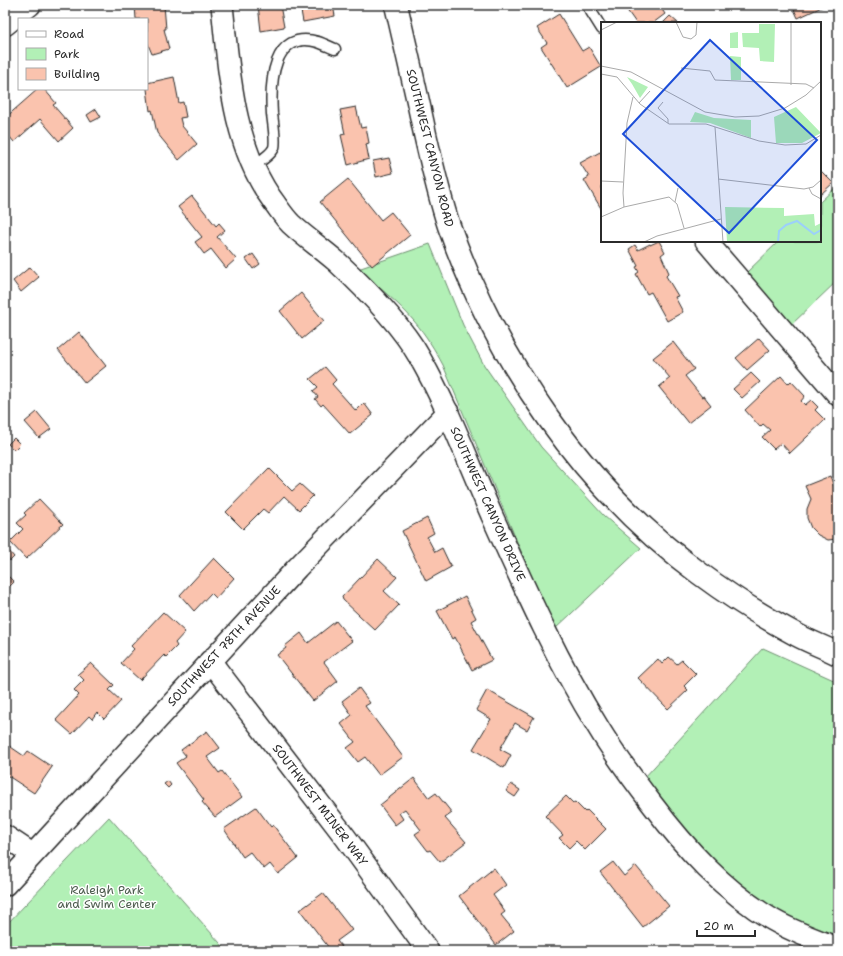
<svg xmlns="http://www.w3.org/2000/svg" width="843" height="956" font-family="'Shantell Sans',sans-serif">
	<rect width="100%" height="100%" fill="#fff"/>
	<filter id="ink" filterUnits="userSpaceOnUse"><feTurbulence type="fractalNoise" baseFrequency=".025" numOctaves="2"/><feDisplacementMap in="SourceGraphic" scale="8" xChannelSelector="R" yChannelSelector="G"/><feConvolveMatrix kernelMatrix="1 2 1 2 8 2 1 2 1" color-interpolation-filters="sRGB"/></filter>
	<g filter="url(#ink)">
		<g fill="#b2f0b6" stroke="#6e8e70">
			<path d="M838 185V280L790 326 745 274 779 241H820V202Z"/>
			<path d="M430 244 463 325 484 365 541 447 604 516 641 548 554 630 443 365C435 350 426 335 414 321 398 302 377 286 358 269Z"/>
			<path d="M763 648 838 682V936L806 927 758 902 701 852 644 778Z"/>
			<path d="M109 817 227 951H5V926Z"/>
		</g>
		<g fill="#fac3ae" stroke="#2b2b2b">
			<path d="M135 5H164L166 29H164L169 49 152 54 147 42V19H136Z"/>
			<path d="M258 5H280L284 27 261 31Z"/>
			<path d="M300 5H333L335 16 303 22Z"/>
			<path d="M626 5H659L665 14 653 23H636L624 6Z"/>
			<path d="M792 5H826L798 18Z"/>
			<path d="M559 14 582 51 589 47 601 67 567 88 541 47 547 43 537 28Z"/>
			<path d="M670 16 678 23H663Z"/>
			<path d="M174 77 179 103 183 102 186 117 180 118 182 126 197 144 179 160 157 133 152 110 150 111 147 89V83Z"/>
			<path d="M38 89H44L56 103 53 105 73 128 59 141 40 119 14 142 9 136 5 139V118Z"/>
			<path d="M356 107 361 128 366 127 369 143 366 144 369 159 348 165 341 135 345 134 340 110Z"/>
			<path d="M96 109 101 117 91 122 87 115Z"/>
			<path d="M600 152 602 155V210L584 180 589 177 580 163Z"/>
			<path d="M389 158 393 173 376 177 373 161Z"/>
			<path d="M820 170 833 183 820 195Z"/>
			<path d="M348 179 381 220 391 212 410 235 372 266 320 202Z"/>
			<path d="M192 196 216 226 219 223 225 230 217 237 236 259 226 268 211 249 204 254 195 242 202 237 178 207Z"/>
			<path d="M659 241 665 252 661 255 669 273 666 276 678 296 675 297 683 312 667 321 651 292 647 294 636 274 639 272 636 267 638 266 629 249 635 245 638 250 650 244V245Z"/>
			<path d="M253 254 260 264 253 269 246 259Z"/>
			<path d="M30 267 39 277 21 292 13 281Z"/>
			<path d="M301 293 324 321 302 339 280 311Z"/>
			<path d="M79 332 106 366 85 383 58 350Z"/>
			<path d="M759 338 770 350 747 370 736 358Z"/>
			<path d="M673 342 694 369 685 376 702 397 704 396 711 405 688 423 659 387 670 378 653 358Z"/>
			<path d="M325 367 336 380 332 384 356 411 364 403 373 415 350 434 323 404 321 406 315 399 318 397 313 391 318 387 310 379Z"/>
			<path d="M751 373 760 382 742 398 733 389Z"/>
			<path d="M781 376 788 384 791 381 805 396 801 401 805 405 811 400 818 407 815 410 825 420 790 453 781 443 774 449 762 437 770 430 763 424 760 427 745 410Z"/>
			<path d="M37 412 51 429 39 438 25 422Z"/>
			<path d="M14 438 20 444 14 450 8 444Z"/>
			<path d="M269 468 292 491 300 484 313 496 299 510 284 496 268 513 263 509 243 529 226 512Z"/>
			<path d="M830 476 838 496 837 539 828 540 818 535 811 528 807 518V509L811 499 805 486Z"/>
			<path d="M39 499 63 524 26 559 10 542 23 529 17 523 26 515 24 513Z"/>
			<path d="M427 518 434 533 427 537 435 552 442 548 451 567 426 581 402 531Z"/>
			<path d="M9 551 14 557 10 561 5 555Z"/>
			<path d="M214 558 234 578 216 598 211 593 194 611 180 595Z"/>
			<path d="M378 559 397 577 384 591 399 605 375 630 343 600 342 597Z"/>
			<path d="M5 573 14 582 5 591Z"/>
			<path d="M465 596 476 618 471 621 492 660 472 670 455 637 452 639 437 611Z"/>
			<path d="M163 612 185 632 175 643 177 646 166 657 164 655 140 680 121 663 134 649 131 646Z"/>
			<path d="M336 621 352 641 324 662 338 681 313 701 277 655 286 648 285 646 301 633 308 643Z"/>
			<path d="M669 657 677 664 682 660 696 674 684 686 688 690 668 709 638 678 658 659 662 664Z"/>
			<path d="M91 663 114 685 109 690 121 701 104 719 97 712 92 719 89 716 72 734 56 720 79 695 74 690 84 680 78 674Z"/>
			<path d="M359 688 370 703 365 706 403 757 379 775 365 757 358 762 347 748 355 742 341 724 352 715 342 701Z"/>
			<path d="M487 690 534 717 527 730 515 723 500 749 511 755 504 768 473 749 491 719 476 710Z"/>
			<path d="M207 731 220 748 207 757 219 773 222 771 242 797 215 817 202 802 204 800 176 763 186 756 181 750Z"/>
			<path d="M5 743 24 756 28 751 52 767 34 793 5 774Z"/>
			<path d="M414 778 429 798 436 793 452 813 445 818 466 842 440 862 430 850 428 851 415 834 421 830 405 809 399 813 403 819 395 825 380 805Z"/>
			<path d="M168 781 171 785 168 788 164 784Z"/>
			<path d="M511 784 520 790 515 797 506 791Z"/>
			<path d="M566 796 573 803 575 802 585 812 587 810 606 829 585 850 576 841 569 848 559 838 563 835 545 816Z"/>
			<path d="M256 807 271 827 273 825 298 858 278 874 270 864 264 869 250 852 243 857 224 829Z"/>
			<path d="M613 862 624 876 636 866 669 906 643 927 600 872Z"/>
			<path d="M494 868 506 885 493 895 505 912 501 915 514 931 496 945 459 896Z"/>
			<path d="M323 893 352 930 337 941 345 951H325L329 948 300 910Z"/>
		</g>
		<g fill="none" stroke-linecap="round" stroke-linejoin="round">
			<defs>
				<g id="service">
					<path d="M587 5 602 29"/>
					<path d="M253 166C260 161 270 156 274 148 276 141 273 122 272 114 270 83 272 29 318 42 324 44 330 47 335 49"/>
				</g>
				<g id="minor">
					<path d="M222 5C229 73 233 149 276 205 281 212 285 218 291 224 305 237 321 248 336 261 365 288 401 324 420 358 449 409 469 464 493 518 525 589 557 661 598 727 614 754 633 779 652 804 686 849 724 891 773 920 794 932 816 940 838 948"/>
					<path d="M5 25 30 5"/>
					<path d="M706 241 838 395"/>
					<path d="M210 661 346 838 428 951"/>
					<path d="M5 836 32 854"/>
					<path d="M5 885 297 568 448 412"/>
				</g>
				<path id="secondary" d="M396 5C406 48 416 91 425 134 432 165 439 196 449 226 496 360 584 489 699 573 730 596 763 617 797 635 810 642 824 647 838 654"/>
			</defs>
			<use href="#service" stroke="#2b2b2b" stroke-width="13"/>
			<use href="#minor" stroke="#2b2b2b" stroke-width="24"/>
			<use href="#secondary" stroke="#2b2b2b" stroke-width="25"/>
			<use href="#service" stroke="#fff" stroke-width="10"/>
			<use href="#minor" stroke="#fff" stroke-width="21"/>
			<use href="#secondary" stroke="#fff" stroke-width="22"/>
		</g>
	</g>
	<g text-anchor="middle" stroke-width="3" stroke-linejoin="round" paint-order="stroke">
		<g font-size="12" fill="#2b2b2b" stroke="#fff">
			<text transform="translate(430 148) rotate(76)" y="4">SOUTHWEST CANYON ROAD</text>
			<text transform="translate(488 504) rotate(66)" y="4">SOUTHWEST CANYON DRIVE</text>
			<text transform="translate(224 646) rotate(-47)" y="4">SOUTHWEST 78TH AVENUE</text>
			<text transform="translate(320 805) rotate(53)" y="4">SOUTHWEST MINER WAY</text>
		</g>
		<g font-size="12" fill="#4d5c4e" stroke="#fff">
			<text x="107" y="894">Raleigh Park<tspan x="107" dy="14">and Swim Center</tspan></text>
		</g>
	</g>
	<g transform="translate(601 22)">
		<rect width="220" height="220" fill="#fff"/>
		<path d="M158 2H174L173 40 159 39 158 26 142 25 141 11H158ZM137 10V26H129V11ZM129 34 140 35V58H130ZM26 55 47 65 39 76 31 62ZM195 85 220 111 201 121H175L173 95ZM94 90 113 96 150 98V116L109 101 89 100ZM124 185 183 186V194L213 192 214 204 220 201V220H126Z" fill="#b2f0b6"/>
		<path fill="none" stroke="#9cd0fa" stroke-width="2" d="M177 220 178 209 185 203 196 199 213 212 220 208"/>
		<path fill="none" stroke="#aaa" stroke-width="1" d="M75 0 82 15 90 17 95 13 96 0M190 0V63M0 8 16 0M0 44 30 50 104 90 134 95 158 94 184 86 205 73 220 59M80 46 109 49 114 58 205 62 213 66M0 52 16 55 39 82 68 102H105L158 119 184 123 205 122 220 113M62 80 57 86 67 97V101M38 81 49 69M114 105 122 220M117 157 203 167 212 165 220 158M0 159 22 160M208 166 211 172 220 177M74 180 77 166M23 185 22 171 26 101 32 75M0 195 23 185 68 175 76 182 83 206M43 220 56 214 120 197"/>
		<path fill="#1d4ed8" fill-opacity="0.15" stroke="#1d4ed8" stroke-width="2" d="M109 18 216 118 128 211 22 112Z"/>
		<rect width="220" height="220" fill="none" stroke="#2b2b2b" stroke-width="2"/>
	</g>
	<rect width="843" height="956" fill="none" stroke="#fff" stroke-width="20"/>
	<rect x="10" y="10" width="823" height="936" fill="none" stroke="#2b2b2b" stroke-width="1.5" filter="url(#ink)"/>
	<rect x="18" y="18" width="130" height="72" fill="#ffffff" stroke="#aaaaaa"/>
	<rect x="26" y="31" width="20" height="6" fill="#ffffff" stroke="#aaaaaa"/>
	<text x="54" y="38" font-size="12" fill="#2b2b2b">Road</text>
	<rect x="26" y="48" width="20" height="12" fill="#b2f0b6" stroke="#aaaaaa"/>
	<text x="54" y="58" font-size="12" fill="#2b2b2b">Park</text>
	<rect x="26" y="68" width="20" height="12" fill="#fac3ae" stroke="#aaaaaa"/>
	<text x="54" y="78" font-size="12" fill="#2b2b2b">Building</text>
	<path d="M697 930v6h58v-6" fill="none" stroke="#2b2b2b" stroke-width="2"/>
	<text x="703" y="930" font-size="12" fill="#2b2b2b" stroke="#ffffff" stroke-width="3" paint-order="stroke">20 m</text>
</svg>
